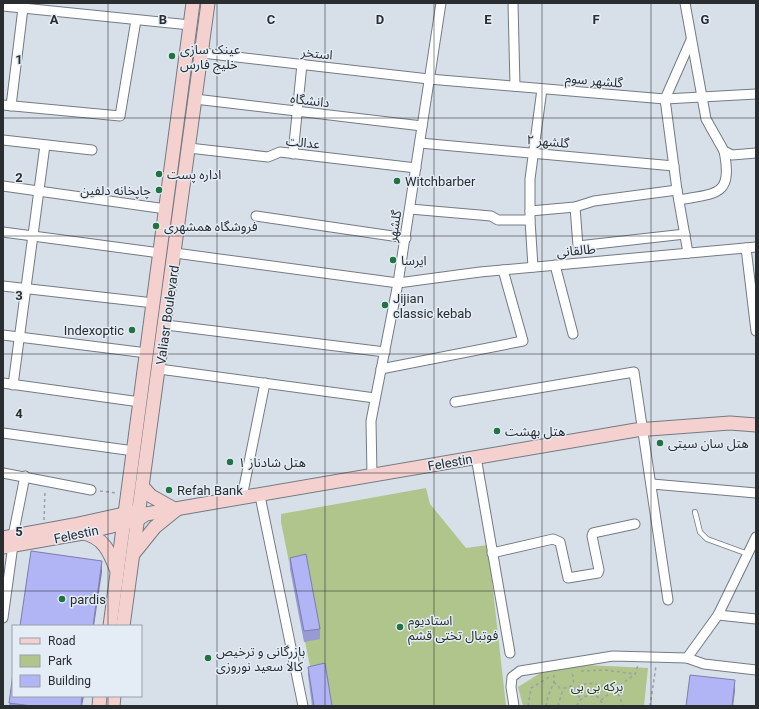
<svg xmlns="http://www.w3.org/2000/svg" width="759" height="709" font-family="Roboto,'Noto Sans Arabic',sans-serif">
	<rect width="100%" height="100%" fill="#d7dfe8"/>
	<g fill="#afc58b">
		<path d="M426 488 430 504 466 548 488 545 506 706H318L281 522V514Z"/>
		<path d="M586 665 648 668 644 706H523L518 687 542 672Z"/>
	</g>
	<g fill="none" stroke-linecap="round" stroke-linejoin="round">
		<defs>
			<path id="service" d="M695 512 700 532 707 539 748 554"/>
			<g id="minor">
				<path d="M513 3 515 86"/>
				<path d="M685 3 706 119 724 151 732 155 756 153"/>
				<path d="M3 6 190 25"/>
				<path d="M202 53 429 79 665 99 756 94"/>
				<path d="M195 99 422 126"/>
				<path d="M3 105 120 116 136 20"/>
				<path d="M11 106 23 8"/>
				<path d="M3 140 92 150"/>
				<path d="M420 143 674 166"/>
				<path d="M189 148 268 157 280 152 416 168"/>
				<path d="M293 154 302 64"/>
				<path d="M3 186 166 209"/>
				<path d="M679 200C717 193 733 196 724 151"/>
				<path d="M575 207 578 246 685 234"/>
				<path d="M410 209 491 216 498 220H530"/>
				<path d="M530 211 575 207 594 201 677 190"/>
				<path d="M256 216 406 238"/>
				<path d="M3 232 160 253"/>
				<path d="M746 248 756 331"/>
				<path d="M175 253 398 283 480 272 756 247"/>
				<path d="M688 253 677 190 665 99 691 40"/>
				<path d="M555 265 573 334"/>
				<path d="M533 267 530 220V179L542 89"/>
				<path d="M3 286 154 303"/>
				<path d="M166 325 385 352"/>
				<path d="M3 335 147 353"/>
				<path d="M159 369 375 398"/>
				<path d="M381 369 523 341 503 270"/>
				<path d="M3 383 140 402"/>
				<path d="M13 385 45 145"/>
				<path d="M455 402 634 372 668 600"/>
				<path d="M3 433 134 451"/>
				<path d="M476 457 510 653"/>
				<path d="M3 473 91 490"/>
				<path d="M372 475 371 421 398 283 441 3"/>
				<path d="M652 484 756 493"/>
				<path d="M260 496 303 706"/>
				<path d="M242 497 265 383"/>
				<path d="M13 536 25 476"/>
				<path d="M492 553 553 539 560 542 568 578 598 573 599 570 592 536 593 533 635 524"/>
				<path d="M718 615 756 619"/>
				<path d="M3 618 13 545"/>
				<path d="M687 658 718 615 756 537"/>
				<path d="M514 706 511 687 512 677 520 671 613 656 687 658 704 664 756 670"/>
			</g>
			<g id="secondary">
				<path d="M83 533C104 537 110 553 117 571"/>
				<path d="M3 538 74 525 133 512"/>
				<path d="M3 547 83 533 137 520 146 514 636 430 730 423 756 425"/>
				<path d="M134 553 155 527 176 510 151 496 142 486"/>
				<path d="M110 626 193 3"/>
				<path d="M123 626 208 3"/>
				<path d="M99 706 100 696"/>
				<path d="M113 706 114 696"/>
			</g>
		</defs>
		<use href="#service" stroke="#747b83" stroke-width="6"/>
		<use href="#minor" stroke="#747b83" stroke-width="11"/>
		<use href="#secondary" stroke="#747b83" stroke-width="15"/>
		<g stroke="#9aa0a7" stroke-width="1.5" stroke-dasharray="3 3" stroke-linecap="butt">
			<path d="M100 491 116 493"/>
			<path d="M44 520 45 490"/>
			<path d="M581 671 605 670 635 674"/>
			<path d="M554 682 560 688H568C575 684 575 678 571 672"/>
			<path d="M570 686 581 699"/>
			<path d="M616 688 623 706"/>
			<path d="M573 690C586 680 599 682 611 692"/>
			<path d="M601 700 635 674 638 665"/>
			<path d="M528 706 531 688 551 676"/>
			<path d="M546 706 548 696 554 682V675"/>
			<path d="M558 706 563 689"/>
			<path d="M577 706C580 697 588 693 598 697L604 706"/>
			<path d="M650 706 656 666"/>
		</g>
		<use href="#service" stroke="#fff" stroke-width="4.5"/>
		<use href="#minor" stroke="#fff" stroke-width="9"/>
		<use href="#secondary" stroke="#f4d1cf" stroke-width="13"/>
	</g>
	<g fill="#989bd3">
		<path d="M290 558 320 629V639L304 642 290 569Z"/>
		<path d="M308 667 332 706H312L308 675Z"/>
		<path d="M9 703 82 706H9Z"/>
	</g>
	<g fill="#7c7eac">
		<path d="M102 561V572L94 626H93Z"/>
		<path d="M735 680V691L733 706H732Z"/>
		<path d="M82 696H84L82 706H81Z"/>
	</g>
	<g fill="#b1b4f5" stroke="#7c7eac">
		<path d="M31 551 102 561 93 626H20Z"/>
		<path d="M306 554 320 629 304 631 290 558Z"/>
		<path d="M325 663 332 706H314L308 667Z"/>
		<path d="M13 673V696H82L81 706H32L9 703Z"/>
		<path d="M690 675 735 680 732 706H686Z"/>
	</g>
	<path fill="none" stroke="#2a2d30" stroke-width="1" stroke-opacity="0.55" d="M108 3V626M217 3V706M325 3V706M434 3V706M542 3V706M651 3V706M3 118H756M3 236H756M3 354H756M3 473H756M3 591H756M108 696V706"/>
	<g fill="#227344" stroke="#e4edf6" stroke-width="1.5">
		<circle cx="172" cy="56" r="4"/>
		<circle cx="159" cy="174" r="4"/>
		<circle cx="397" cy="181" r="4"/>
		<circle cx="159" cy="190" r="4"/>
		<circle cx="156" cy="226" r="4"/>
		<circle cx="393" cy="260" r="4"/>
		<circle cx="385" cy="305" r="4"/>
		<circle cx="132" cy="330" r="4"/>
		<circle cx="497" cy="431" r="4"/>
		<circle cx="660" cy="443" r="4"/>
		<circle cx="230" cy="462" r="4"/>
		<circle cx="169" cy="490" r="4"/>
		<circle cx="62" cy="599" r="4"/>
		<circle cx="400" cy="627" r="4"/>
		<circle cx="208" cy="658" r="4"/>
	</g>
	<g text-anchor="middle" stroke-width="3" stroke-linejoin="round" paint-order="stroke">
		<g font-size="13" fill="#2a2d30" stroke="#e4edf6" text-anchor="start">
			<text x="180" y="54">عینک سازی<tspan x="180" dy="15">خلیج فارس</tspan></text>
			<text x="167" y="179">اداره پست</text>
			<text x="405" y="186">Witchbarber</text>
			<text x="151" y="195" text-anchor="end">چاپخانه دلفین</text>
			<text x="164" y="231">فروشگاه همشهری</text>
			<text x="401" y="265">ایرسا</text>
			<text x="393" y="303">Jijian<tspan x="393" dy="15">classic kebab</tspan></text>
			<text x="124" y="335" text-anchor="end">Indexoptic</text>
			<text x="505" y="436">هتل بهشت</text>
			<text x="668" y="448">هتل سان سیتی</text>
			<text x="238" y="467">هتل شادناز ۱</text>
			<text x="177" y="495">Refah Bank</text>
			<text x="70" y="604">pardis</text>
			<text x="408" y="625">استادیوم<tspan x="408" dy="15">فوتبال تختی قشم</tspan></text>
			<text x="216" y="656">بازرگانی و ترخیص<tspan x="216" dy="15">کالا سعید نوروزی</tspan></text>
		</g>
		<g font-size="13" fill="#2a2d30" stroke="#e4edf6">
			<text transform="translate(317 53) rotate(6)" y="5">استخر</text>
			<text transform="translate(594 80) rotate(5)" y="5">گلشهر سوم</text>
			<text transform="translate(310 100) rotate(7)" y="5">دانشگاه</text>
			<text transform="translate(548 141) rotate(5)" y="5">گلشهر ۲</text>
			<text transform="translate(303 142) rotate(6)" y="5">عدالت</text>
			<text transform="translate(394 226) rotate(-81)" y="5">گلشهر</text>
			<text transform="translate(576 250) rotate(-5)" y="5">طالقانی</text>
			<text transform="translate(167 315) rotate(-82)" y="5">Valiasr Boulevard</text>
			<text transform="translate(450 462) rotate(-10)" y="5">Felestin</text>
			<text transform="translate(76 534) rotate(-12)" y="5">Felestin</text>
		</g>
		<g font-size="13" fill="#2d3b0a" stroke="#e4edf6">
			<text x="597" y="691">برکه بی بی</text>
		</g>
	</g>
	<g font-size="13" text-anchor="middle" font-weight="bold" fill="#2a2d30" stroke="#e4edf6" stroke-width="3" stroke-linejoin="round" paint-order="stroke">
		<text x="54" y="24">A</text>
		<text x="163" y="24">B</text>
		<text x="271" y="24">C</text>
		<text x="380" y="24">D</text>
		<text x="488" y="24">E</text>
		<text x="596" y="24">F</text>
		<text x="705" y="24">G</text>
		<text x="19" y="64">1</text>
		<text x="19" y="182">2</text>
		<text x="19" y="300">3</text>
		<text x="19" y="418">4</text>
		<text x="19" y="536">5</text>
	</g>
	<rect width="759" height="709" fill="none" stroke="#2a2d30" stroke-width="8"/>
	<rect x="12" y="625" width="130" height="72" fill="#e4edf6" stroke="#9aa0a7"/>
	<rect x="20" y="638" width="20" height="6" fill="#f4d1cf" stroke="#9aa0a7"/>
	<text x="48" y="645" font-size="12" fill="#2a2d30">Road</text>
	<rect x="20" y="655" width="20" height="12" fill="#afc58b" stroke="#9aa0a7"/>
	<text x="48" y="665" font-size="12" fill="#2a2d30">Park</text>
	<rect x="20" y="675" width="20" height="12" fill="#b1b4f5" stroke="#9aa0a7"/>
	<text x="48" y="685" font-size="12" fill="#2a2d30">Building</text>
</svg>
